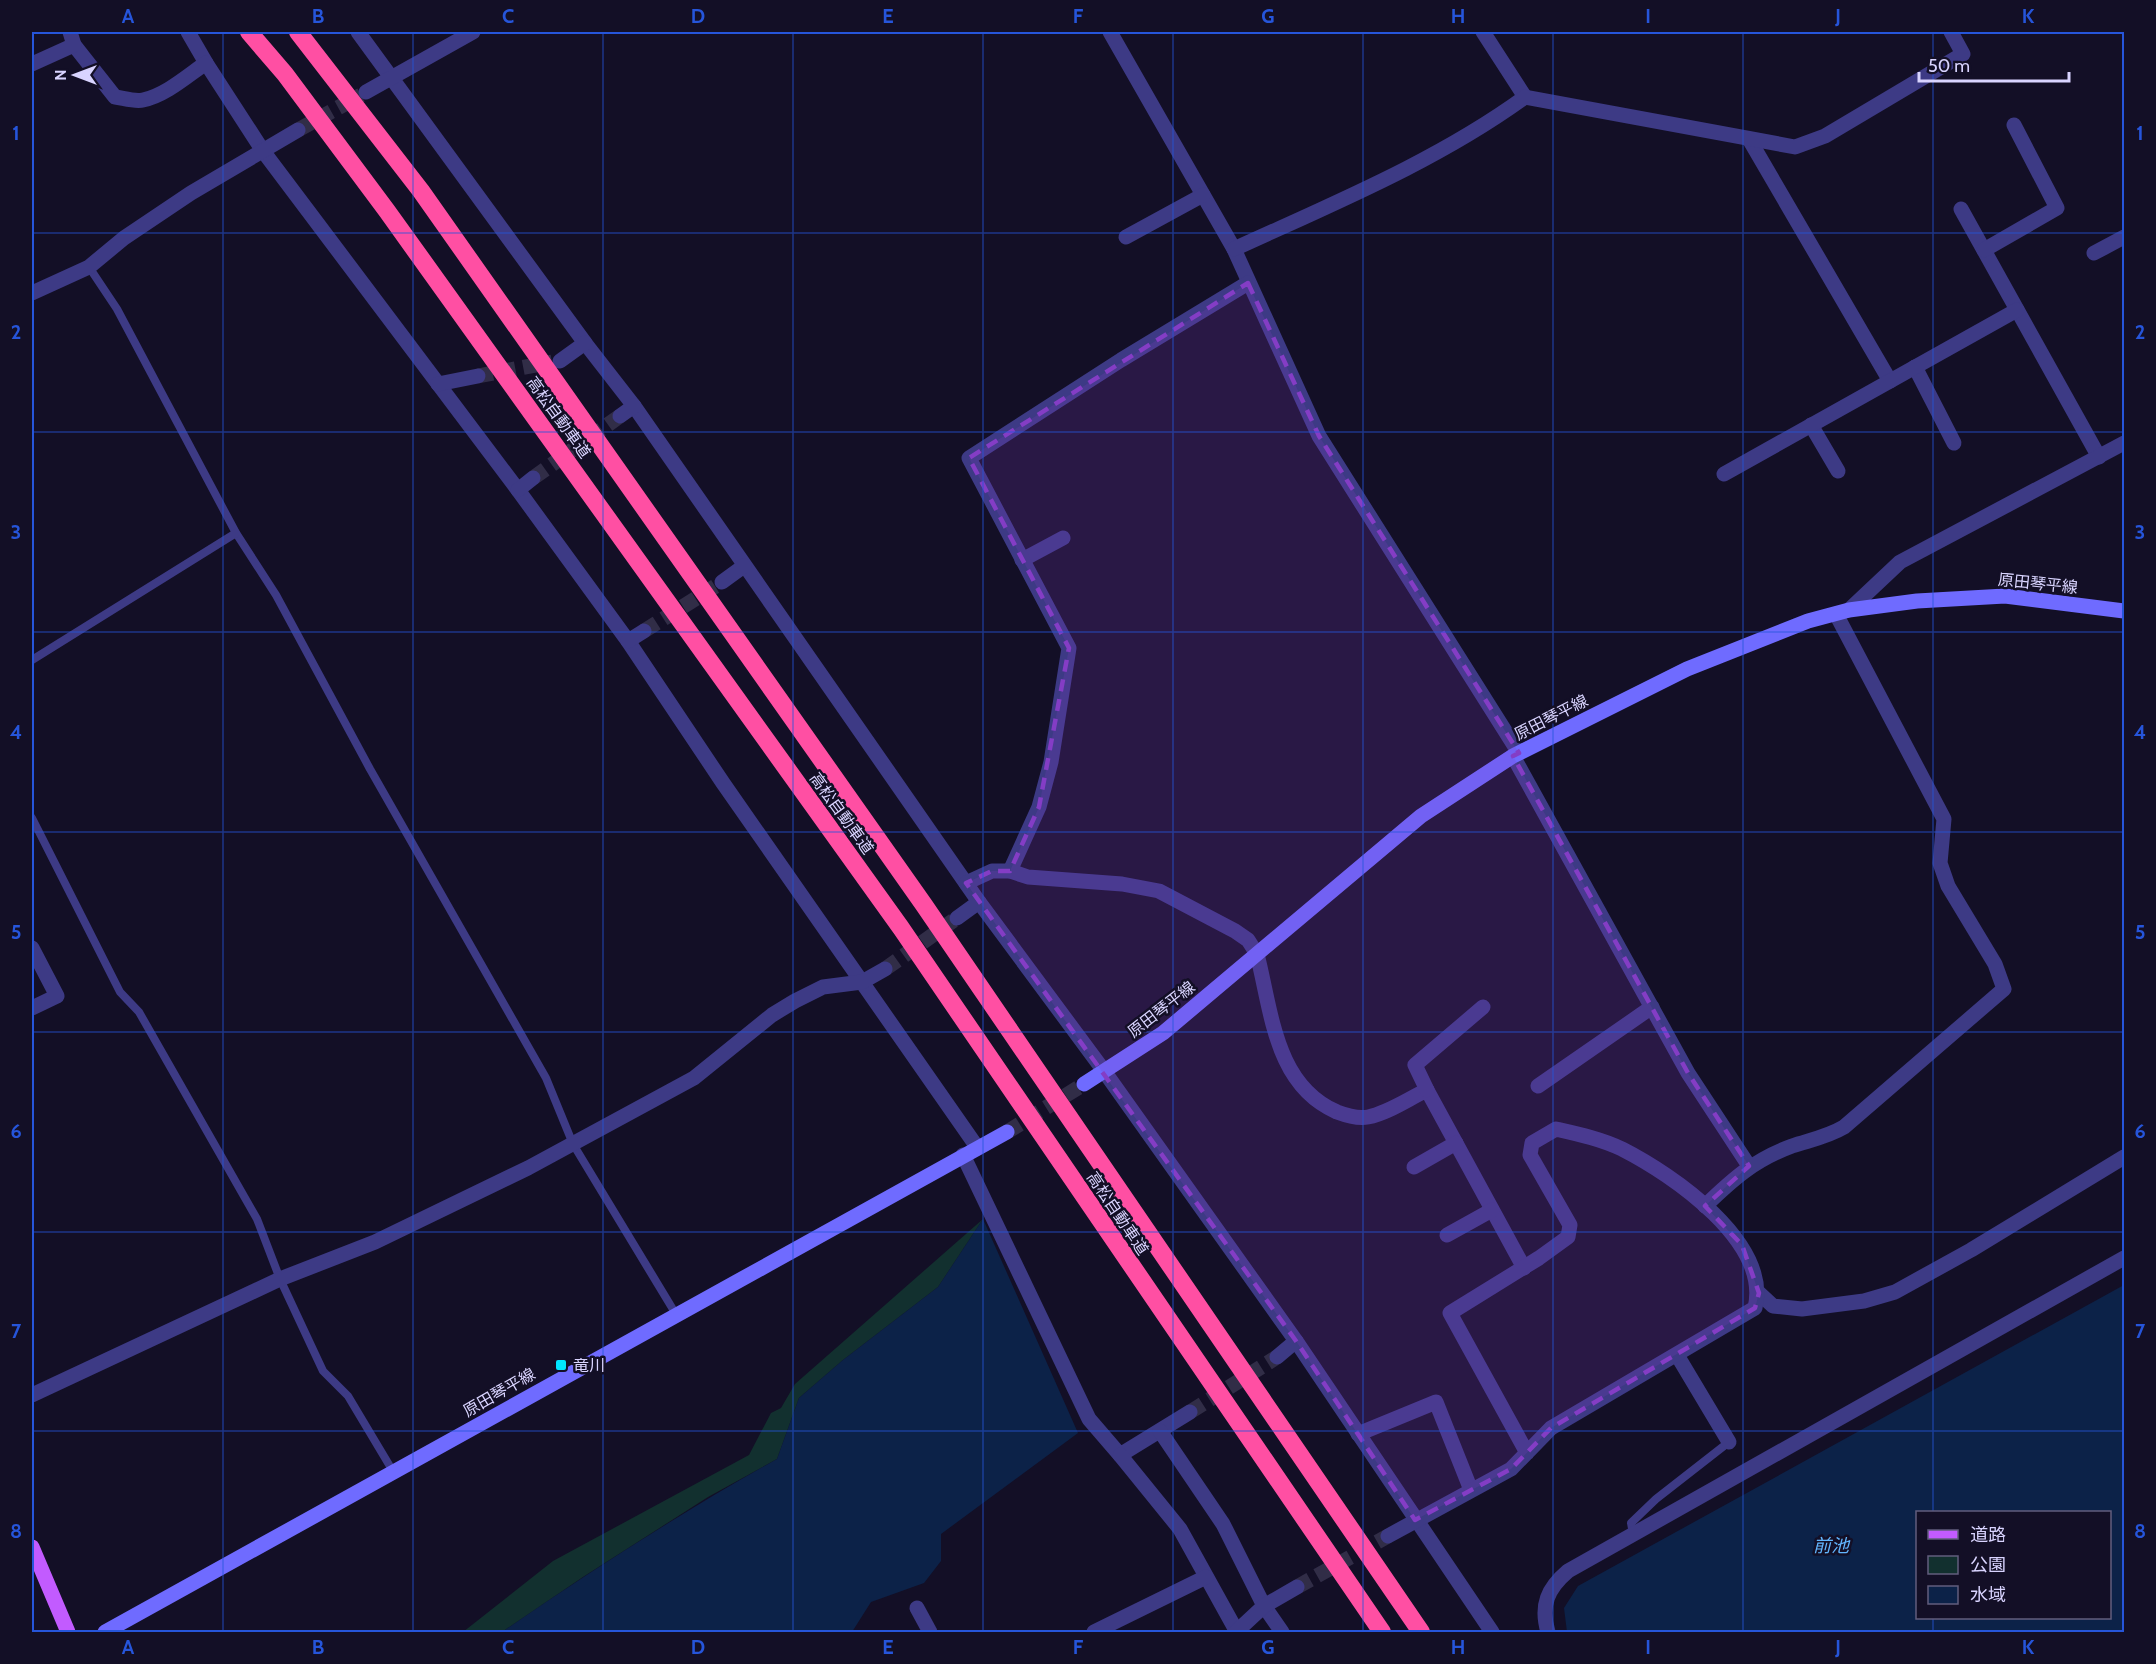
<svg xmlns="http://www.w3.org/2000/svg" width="2156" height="1664" font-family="Cabin,'Noto Sans JP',sans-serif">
	<rect width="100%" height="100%" fill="#130f26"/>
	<path fill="#12302f" d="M983 1219 938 1287 843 1360 799 1398 777 1459 708 1497 583 1577 502 1632H463L553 1561 749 1455 771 1413 781 1408 795 1384Z"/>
	<g fill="#0c2248" fill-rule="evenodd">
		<path d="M983 1219 1078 1433 941 1534V1561L924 1583 871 1602 852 1632H502C591 1571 682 1512 777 1459L799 1398 843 1360 938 1287Z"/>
		<path d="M2124 1285V1632H1567L1564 1608 1578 1586ZM1918 1512H2110V1618H1918Z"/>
	</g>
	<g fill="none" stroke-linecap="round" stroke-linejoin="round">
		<g stroke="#312d47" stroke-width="15" stroke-dasharray="15 8" stroke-linecap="butt">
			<path d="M298 130 361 95"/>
			<path d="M478 376 552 362"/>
			<path d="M533 478 620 416"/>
			<path d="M644 631 722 582"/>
			<path d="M885 969 957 918"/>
			<path d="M1190 1412 1277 1357"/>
			<path d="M1297 1587 1388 1536"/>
		</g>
		<path stroke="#312d47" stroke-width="15" stroke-dasharray="15 8" stroke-linecap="butt" d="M1007 1132 1084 1084"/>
		<g stroke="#3d3a85" stroke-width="8">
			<path d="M89 267 117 309 236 533 276 595 370 769 546 1078 573 1144 677 1316"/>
			<path d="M32 660 236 533"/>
			<path d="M32 818 120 992 139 1012 257 1219 280 1279 323 1371 348 1396 394 1473"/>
			<path d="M1633 1534 1631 1523 1656 1499 1729 1442"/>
		</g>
		<g stroke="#3d3a85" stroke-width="15">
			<path d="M188 32 206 63"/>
			<path d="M358 32 585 343 634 406 979 902 1104 1071 1296 1341 1492 1632"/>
			<path d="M1110 32 1234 249 1319 436 1519 753"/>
			<path d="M1483 32 1525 97"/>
			<path d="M74 45 115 97C123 98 135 102 143 100 166 95 187 76 206 63L263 151 518 490 628 641 723 783 977 1147"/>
			<path d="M32 64 74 45 70 32"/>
			<path d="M366 92 473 32"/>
			<path d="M1749 139 1890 381"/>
			<path d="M1961 209 2099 457"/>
			<path d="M1126 237 1203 195"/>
			<path d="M1234 249C1332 204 1437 161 1525 97L1795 147 1825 136 1963 54 1951 32"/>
			<path d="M1984 250 2057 208 2014 125"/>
			<path d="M2094 253 2124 237"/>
			<path d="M32 293 89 267 124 238 191 193 298 130"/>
			<path d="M560 361 585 343"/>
			<path d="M1915 367 1954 443"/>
			<path d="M438 384 478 376"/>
			<path d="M620 416 634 406"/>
			<path d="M1811 425 1838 471"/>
			<path d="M1724 474 2017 310"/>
			<path d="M518 490 533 478"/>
			<path d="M1022 560 1063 538"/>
			<path d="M722 582 744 566"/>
			<path d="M1849 610 1900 562 2124 443"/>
			<path d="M628 641 644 631"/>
			<path d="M1513 756 1688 1073 1749 1166"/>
			<path d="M1010 871 1039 807 1051 762 1069 648 969 458 1121 360 1248 283"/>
			<path d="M966 883 992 871H1010L1028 877 1122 884 1159 891 1235 931 1248 940 1257 954C1272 1013 1275 1085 1337 1112 1345 1115 1358 1119 1368 1117 1388 1113 1408 1099 1427 1090L1524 1268"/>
			<path d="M957 918 979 902"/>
			<path d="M32 948 57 996 32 1008"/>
			<path d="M1538 1086 1652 1007"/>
			<path d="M1427 1090 1415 1065 1483 1007"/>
			<path d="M963 1155 1089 1419 1120 1455 1190 1412"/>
			<path d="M1414 1167 1456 1143"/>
			<path d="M1705 1206C1733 1179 1754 1160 1792 1146 1810 1140 1827 1137 1844 1127L2004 989 1995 964 1948 886 1940 863 1944 819 1836 614"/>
			<path d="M1447 1235 1492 1210"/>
			<path d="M1759 1293 1773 1306 1802 1309 1864 1301 1895 1292 1971 1250 2124 1157"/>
			<path d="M1677 1355 1729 1442"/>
			<path d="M1277 1357 1296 1341"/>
			<path d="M32 1395 280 1279 375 1242 528 1168 694 1078 772 1015 795 1001 823 987 862 982 885 969"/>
			<path d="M1160 1431 1223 1524 1264 1606 1282 1632"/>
			<path d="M1358 1434 1436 1402 1471 1490"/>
			<path d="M1120 1455 1180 1529 1237 1632"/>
			<path d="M1388 1536 1511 1469 1551 1428 1755 1308C1771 1242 1673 1175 1622 1149 1601 1139 1578 1134 1556 1129L1532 1143 1530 1155 1570 1225 1568 1237 1539 1258 1450 1313 1527 1453"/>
			<path d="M917 1608 930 1632"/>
			<path d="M1094 1632 1206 1577"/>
			<path d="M1236 1632 1264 1606 1297 1587"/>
			<path d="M1548 1632C1540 1605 1548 1588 1568 1571L2124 1258"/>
		</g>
		<g stroke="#6f6bff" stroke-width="15">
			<path d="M1084 1084 1163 1033 1421 816 1513 756 1687 669 1808 621 1849 610 1917 601 2005 596 2124 611"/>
			<path d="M105 1632 1007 1132"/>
		</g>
		<path stroke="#c25bff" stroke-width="15" d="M32 1547 68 1632"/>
		<g stroke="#ff4fa3" stroke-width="18">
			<path d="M249 32 285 74 387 211 901 928 1382 1632"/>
			<path d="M298 32 421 191 924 905 1421 1632"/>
		</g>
	</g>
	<path fill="#843dc5" fill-opacity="0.2" stroke="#843dc5" stroke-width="4.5" stroke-dasharray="12 8" stroke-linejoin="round" d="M1248 283 1319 436 1519 753 1513 756 1688 1073 1749 1166 1705 1206 1742 1245 1759 1293 1755 1308 1551 1428 1511 1469 1415 1520 1296 1341 966 883 992 871H1010L1039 807 1069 648 969 458Z"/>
	<path fill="none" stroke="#2655da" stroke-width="1.5" stroke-opacity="0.55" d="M223 32V1632M413 32V1632M603 32V1632M793 32V1632M983 32V1632M1173 32V1632M1363 32V1632M1553 32V1632M1743 32V1632M1933 32V1512M32 233H2124M32 432H2124M32 632H2124M32 832H2124M32 1032H2124M32 1232H2124M32 1431H2124M1933 1618V1632"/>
	<rect fill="#00e5ff" stroke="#130f26" stroke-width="2" x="555" y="1359" width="12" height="12" rx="3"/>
	<g text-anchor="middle" stroke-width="5" stroke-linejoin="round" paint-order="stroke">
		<g font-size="16" fill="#d9d4ff" stroke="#130f26">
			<text transform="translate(559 417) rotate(54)" y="6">高松自動車道</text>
			<text transform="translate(2038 583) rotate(6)" y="6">原田琴平線</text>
			<text transform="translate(1551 717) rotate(-27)" y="6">原田琴平線</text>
			<text transform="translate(842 813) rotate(54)" y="6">高松自動車道</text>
			<text transform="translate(1161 1009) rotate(-38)" y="6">原田琴平線</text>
			<text transform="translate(1118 1213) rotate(56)" y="6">高松自動車道</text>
			<text transform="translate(499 1392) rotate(-30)" y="6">原田琴平線</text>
		</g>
		<g font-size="16" fill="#d9d4ff" stroke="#130f26" text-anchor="start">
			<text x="573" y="1371">竜川</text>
		</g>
		<g font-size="18" font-style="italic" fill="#62b6ff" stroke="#130f26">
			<text x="1831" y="1552">前池</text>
		</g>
	</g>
	<rect width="2156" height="1664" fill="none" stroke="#130f26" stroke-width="66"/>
	<rect x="1916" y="1511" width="195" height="108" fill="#130f26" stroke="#625e7d" stroke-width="1.5"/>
	<rect x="1928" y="1530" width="30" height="9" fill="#c25bff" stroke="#625e7d" stroke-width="1.5"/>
	<text x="1970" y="1541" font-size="18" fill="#d9d4ff">道路</text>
	<rect x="1928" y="1556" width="30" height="18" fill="#12302f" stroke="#625e7d" stroke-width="1.5"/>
	<text x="1970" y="1571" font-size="18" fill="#d9d4ff">公園</text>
	<rect x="1928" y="1586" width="30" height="18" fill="#0c2248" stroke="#625e7d" stroke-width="1.5"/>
	<text x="1970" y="1601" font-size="18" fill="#d9d4ff">水域</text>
	<g transform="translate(75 75) rotate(270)" stroke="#130f26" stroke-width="4.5" paint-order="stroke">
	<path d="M0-4.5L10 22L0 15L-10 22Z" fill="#d9d4ff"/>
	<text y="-9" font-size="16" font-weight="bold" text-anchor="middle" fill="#d9d4ff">N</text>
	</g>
	<path d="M1919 72v9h150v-9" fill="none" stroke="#d9d4ff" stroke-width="3"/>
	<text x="1928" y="72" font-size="18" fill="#d9d4ff" stroke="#130f26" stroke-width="4.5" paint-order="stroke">50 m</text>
	<rect x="33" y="33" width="2090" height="1598" fill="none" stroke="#2655da" stroke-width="2"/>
	<g font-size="20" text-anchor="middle" font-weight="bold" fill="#2655da">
		<text x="128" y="23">A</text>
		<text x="318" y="23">B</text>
		<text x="508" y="23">C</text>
		<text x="698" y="23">D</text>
		<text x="888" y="23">E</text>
		<text x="1078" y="23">F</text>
		<text x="1268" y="23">G</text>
		<text x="1458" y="23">H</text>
		<text x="1648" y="23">I</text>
		<text x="1838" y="23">J</text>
		<text x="2028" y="23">K</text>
		<text x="16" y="140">1</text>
		<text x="2140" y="140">1</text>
		<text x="16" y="339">2</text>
		<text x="2140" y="339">2</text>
		<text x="16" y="539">3</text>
		<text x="2140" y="539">3</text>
		<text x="16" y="739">4</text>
		<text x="2140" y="739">4</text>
		<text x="16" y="939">5</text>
		<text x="2140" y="939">5</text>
		<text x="16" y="1138">6</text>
		<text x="2140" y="1138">6</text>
		<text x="16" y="1338">7</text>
		<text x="2140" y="1338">7</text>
		<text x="16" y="1538">8</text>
		<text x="2140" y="1538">8</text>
		<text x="128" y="1654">A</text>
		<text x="318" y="1654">B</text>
		<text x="508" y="1654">C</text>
		<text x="698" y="1654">D</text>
		<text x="888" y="1654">E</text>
		<text x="1078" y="1654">F</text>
		<text x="1268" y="1654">G</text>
		<text x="1458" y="1654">H</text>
		<text x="1648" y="1654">I</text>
		<text x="1838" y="1654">J</text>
		<text x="2028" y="1654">K</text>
	</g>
</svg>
